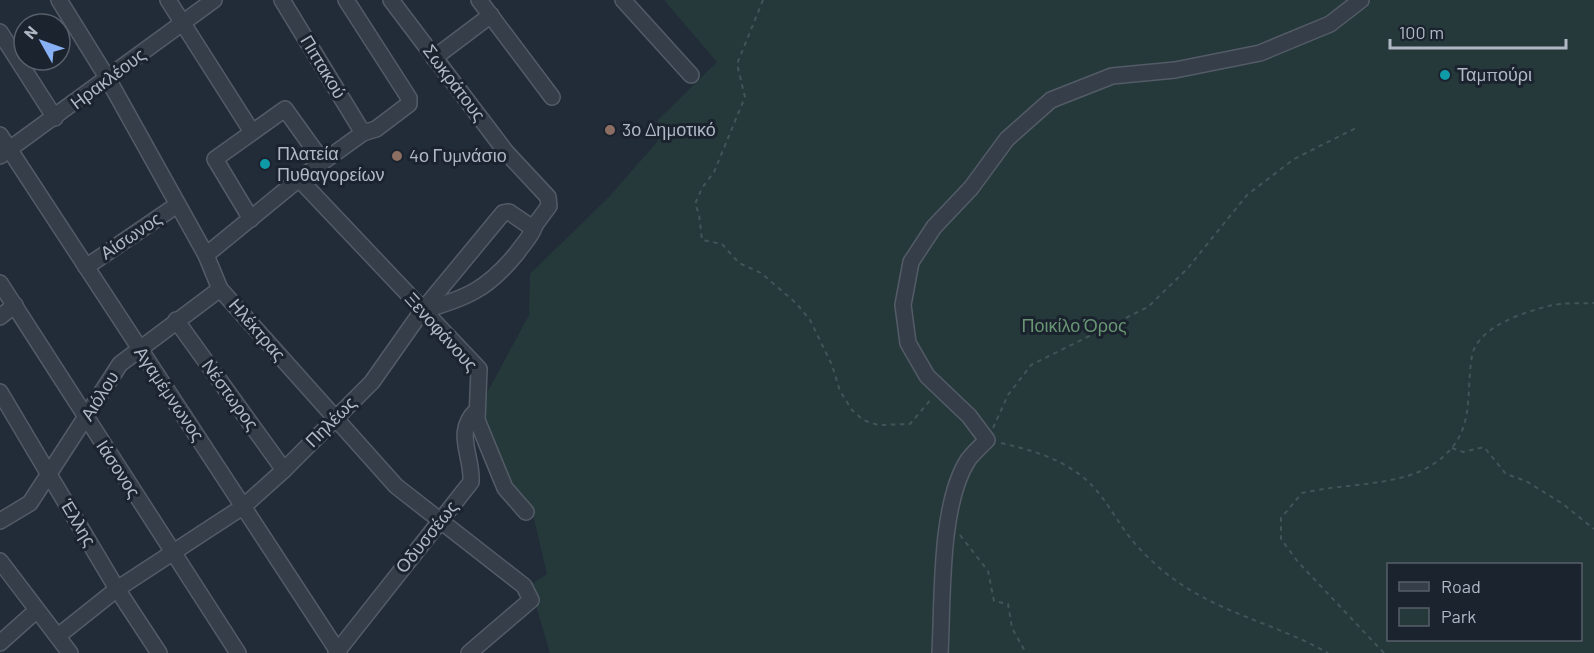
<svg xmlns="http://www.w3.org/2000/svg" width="1594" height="653" font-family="Barlow,sans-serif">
	<rect width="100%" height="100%" fill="#222c39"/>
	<path fill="#25393b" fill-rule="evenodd" d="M664 0H1594V653H550L530 585 547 574 531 506 510 488 481 419V404L529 315 530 274 609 197 658 141V120L717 62ZM1388 564H1580V640H1388Z"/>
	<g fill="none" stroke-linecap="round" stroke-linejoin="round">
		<defs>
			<g id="minor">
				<path d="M59 0 108 79 206 255 220 289 396 486 524 586 531 600 469 653"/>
				<path d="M168 0 252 132"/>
				<path d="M282 0 363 133"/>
				<path d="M479 0 552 97"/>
				<path d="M623 0 691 75"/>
				<path d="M0 32 55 118"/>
				<path d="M434 58 491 15"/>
				<path d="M0 135 339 653"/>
				<path d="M0 156 214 0"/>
				<path d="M299 179 479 369 477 420 505 488 526 512"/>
				<path d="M251 219 215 159 285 109 323 162"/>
				<path d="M206 255 299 179 363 133 376 129 409 104V98L346 0"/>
				<path d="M86 267 177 205"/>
				<path d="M0 283 238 653"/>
				<path d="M422 311C467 297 486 291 517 253 523 244 532 236 535 225"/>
				<path d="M0 317 15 305"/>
				<path d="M176 320 284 470"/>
				<path d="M0 392 117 589 159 653"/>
				<path d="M0 521 30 503 120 364 220 289"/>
				<path d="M0 561 70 653"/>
				<path d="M58 636 117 589 244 506 284 470 372 382 422 311 503 213 509 212 528 225H535L549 206 548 197 506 152 391 0"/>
				<path d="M0 643 37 610"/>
				<path d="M336 653 471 482C473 456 453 432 477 410"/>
				<path d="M940 653C943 600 939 505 968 460 973 453 981 446 987 440L969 416 927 376 908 343 903 305 911 262 934 227 971 188 1007 139 1051 100 1112 76 1175 70 1260 53 1330 24 1361 0"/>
			</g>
		</defs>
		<use href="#minor" stroke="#535b67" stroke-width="18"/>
		<g stroke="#425457" stroke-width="2" stroke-dasharray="4.5 4.5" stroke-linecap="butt">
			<path d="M763 0 737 64 745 97 714 172 702 188 695 204 699 214 702 240 722 244 739 263 761 273 796 303 810 320 832 365 840 391 852 410 863 420 878 425 910 424 932 398"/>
			<path d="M993 428 1008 395 1031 365 1148 307 1187 269 1247 195 1294 159 1358 127"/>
			<path d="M1001 443C1031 450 1060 458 1084 478 1107 497 1118 526 1138 547 1148 558 1162 571 1175 580 1222 614 1279 625 1328 653"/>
			<path d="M1452 448 1463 452 1484 447 1506 474 1526 481 1563 504 1594 529"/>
			<path d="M960 535 988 571 994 601 1008 604 1012 628 1026 653"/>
			<path d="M1384 653 1298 562 1281 539V518L1302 493C1343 483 1401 487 1435 463 1477 434 1465 397 1472 356 1477 327 1524 312 1549 306 1563 302 1580 304 1594 303"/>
		</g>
		<use href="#minor" stroke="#363e49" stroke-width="15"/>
	</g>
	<g fill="#0f9aa8" stroke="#1b232e" stroke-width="2">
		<circle cx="1445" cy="75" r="6"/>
		<circle cx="265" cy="164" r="6"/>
	</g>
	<g fill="#8d6e63" stroke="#1b232e" stroke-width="2">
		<circle cx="610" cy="130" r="6"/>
		<circle cx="397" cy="156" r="6"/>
	</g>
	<g text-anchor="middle" stroke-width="6" stroke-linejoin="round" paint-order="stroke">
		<g font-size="18" fill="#b0b8c5" stroke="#1b232e">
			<text transform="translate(323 67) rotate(59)" y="6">Πιττακού</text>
			<text transform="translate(108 79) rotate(-37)" y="6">Ηρακλέους</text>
			<text transform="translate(454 83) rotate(53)" y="6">Σωκράτους</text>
			<text transform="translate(131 236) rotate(-34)" y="6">Αίσωνος</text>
			<text transform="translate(257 330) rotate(49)" y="6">Ηλέκτρας</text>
			<text transform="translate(441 332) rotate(48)" y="6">Ξενοφάνους</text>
			<text transform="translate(169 394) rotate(56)" y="6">Αγαμέμνωνος</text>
			<text transform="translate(230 395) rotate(54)" y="6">Νέστωρος</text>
			<text transform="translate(100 396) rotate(-58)" y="6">Αιόλου</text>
			<text transform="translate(331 422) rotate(-45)" y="6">Πηλέως</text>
			<text transform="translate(118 469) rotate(57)" y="6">Ιάσονος</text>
			<text transform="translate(78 523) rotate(59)" y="6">Έλλης</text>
			<text transform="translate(427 537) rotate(-51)" y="6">Οδυσσέως</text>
		</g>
		<g font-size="18" fill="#b0b8c5" stroke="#1b232e" text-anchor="start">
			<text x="1457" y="81">Ταμπούρι</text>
			<text x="622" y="136">3ο Δημοτικό</text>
			<text x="277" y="160">Πλατεία<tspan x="277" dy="21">Πυθαγορείων</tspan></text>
			<text x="409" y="162">4ο Γυμνάσιο</text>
		</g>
		<g font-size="18" fill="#689573" stroke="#1b232e">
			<text x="1074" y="332">Ποικίλο Όρος</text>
		</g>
	</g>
	<rect x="1387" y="563" width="195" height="78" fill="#1b232e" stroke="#575f6a" stroke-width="1.5"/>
	<rect x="1399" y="582" width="30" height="9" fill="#363e49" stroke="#575f6a" stroke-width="1.5"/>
	<text x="1441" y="593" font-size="18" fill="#b0b8c5">Road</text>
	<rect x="1399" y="608" width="30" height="18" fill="#25393b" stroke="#575f6a" stroke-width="1.5"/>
	<text x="1441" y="623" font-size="18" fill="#b0b8c5">Park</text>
	<g transform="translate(42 42) rotate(310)"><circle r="28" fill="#1b232e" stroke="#575f6a" stroke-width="1.5"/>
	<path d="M0-4.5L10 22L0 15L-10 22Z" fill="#87b1f4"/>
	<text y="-9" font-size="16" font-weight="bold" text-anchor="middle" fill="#b0b8c5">N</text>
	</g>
	<path d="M1390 39v9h176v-9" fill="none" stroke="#b0b8c5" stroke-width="3"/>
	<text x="1399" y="39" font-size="18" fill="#b0b8c5" stroke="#1b232e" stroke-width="4.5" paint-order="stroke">100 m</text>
</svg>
